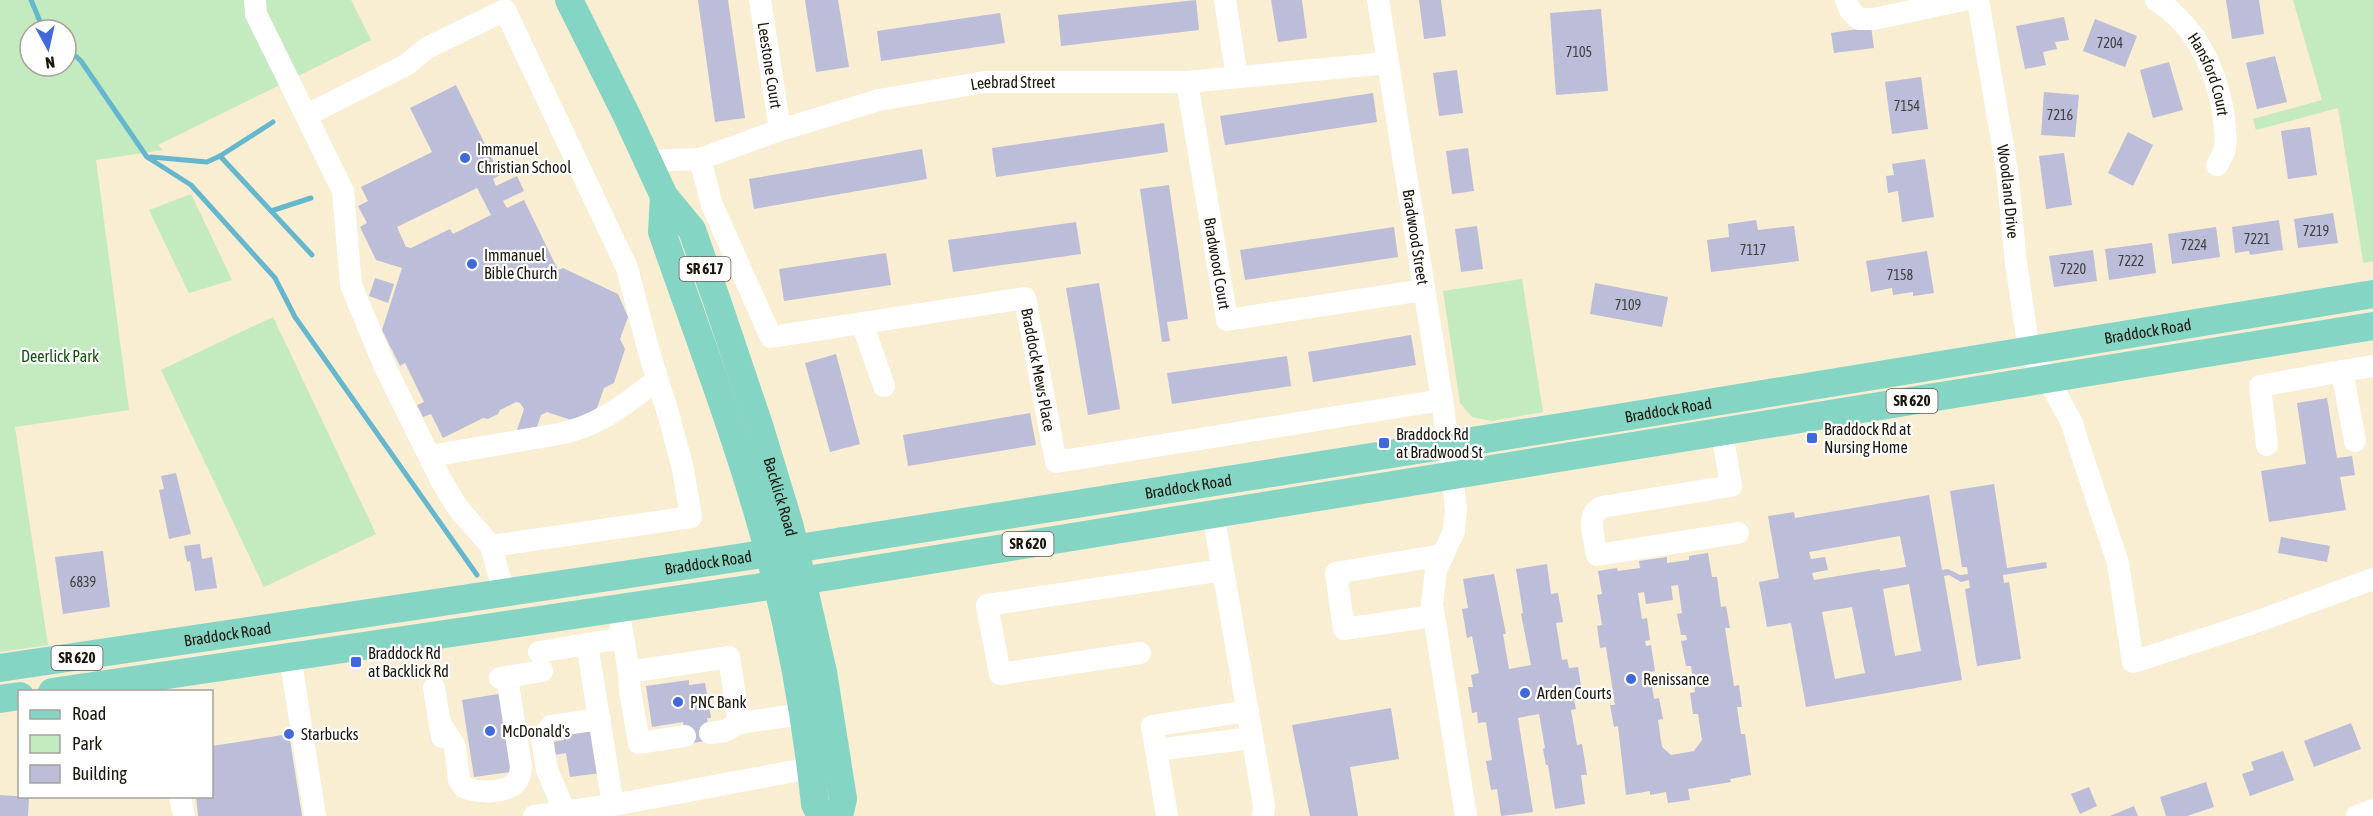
<svg xmlns="http://www.w3.org/2000/svg" width="2373" height="816" font-family="'Asap Condensed',sans-serif">
	<rect width="100%" height="100%" fill="#f9edd2"/>
	<g fill="#c4eac0" fill-rule="evenodd">
		<path d="M0 0H351L371 40 158 145 163 150 96 160 129 410 15 427 48 645 0 652ZM30 30H66V66H30Z"/>
		<path d="M2293 0H2373V261L2364 263 2363 261 2338 108 2256 130 2253 119 2322 100Z"/>
		<path d="M191 194 232 280 189 293 149 210Z"/>
		<path d="M1522 279 1543 412 1491 421 1472 417 1460 403 1443 291Z"/>
		<path d="M273 317 376 534 264 587 161 370Z"/>
	</g>
	<g fill="none" stroke-linecap="round" stroke-linejoin="round">
		<g stroke="#65b7ce" stroke-width="5">
			<path d="M31 0 42 26 47 30"/>
			<path d="M66 47 81 61 147 157 191 185 275 278 295 317 477 575"/>
			<path d="M220 156 312 255"/>
			<path d="M151 157 207 162 220 156 273 122"/>
			<path d="M271 211 311 198"/>
		</g>
	</g>
	<g fill="#bbbdd9" fill-rule="evenodd">
		<path d="M698 0H728L745 118 715 122Z"/>
		<path d="M805 0H838L849 67 816 72Z"/>
		<path d="M1196 0 1199 30 1061 46 1058 15Z"/>
		<path d="M1271 0H1302L1307 38 1278 42Z"/>
		<path d="M1419 0H1441L1446 36 1424 39Z"/>
		<path d="M2226 0H2259L2264 34 2232 39Z"/>
		<path d="M1601 9 1608 91 1556 95 1550 13Z"/>
		<path d="M1000 13 1005 43 881 61 877 31Z"/>
		<path d="M2064 17 2069 40 2055 42 2057 49 2043 52 2046 65 2025 69 2016 26Z"/>
		<path d="M2095 19 2137 36 2125 67 2083 51Z"/>
		<path d="M1871 27 1874 48 1834 53 1831 33Z"/>
		<path d="M2275 56 2287 102 2257 109 2246 63Z"/>
		<path d="M2169 62 2183 110 2153 118 2140 70Z"/>
		<path d="M1457 70 1463 113 1439 116 1433 73Z"/>
		<path d="M1921 77 1928 129 1892 134 1885 82Z"/>
		<path d="M456 85 500 175 493 179 496 186 517 176 524 191 503 201 507 208 524 200 558 270 563 268 618 294 628 317 620 339 625 349 614 383 604 388 596 411 574 421 547 412 541 415 534 436 517 430 524 409 520 403 516 402 500 410 498 414 488 419 483 418 443 438 431 414 423 417 417 405 424 402 405 363 400 366 382 330 402 268 376 260 360 227 367 223 358 206 368 201 361 187 432 152 410 108ZM477 188 491 215 453 234 450 229 411 248 406 247 397 227Z"/>
		<path d="M2044 92 2079 95 2075 137 2041 135Z"/>
		<path d="M1373 93 1377 122 1225 145 1220 116Z"/>
		<path d="M1164 123 1168 152 996 177 992 148Z"/>
		<path d="M2310 127 2317 175 2288 179 2281 131Z"/>
		<path d="M2128 132 2153 145 2133 186 2108 173Z"/>
		<path d="M1468 148 1474 191 1452 194 1446 151Z"/>
		<path d="M922 149 927 179 754 209 749 179Z"/>
		<path d="M2064 153 2072 205 2046 209 2039 156Z"/>
		<path d="M1925 159 1934 217 1902 222 1898 191 1888 193 1886 176 1894 175 1892 164Z"/>
		<path d="M1169 185 1188 319 1167 322 1170 341 1162 342 1140 189Z"/>
		<path d="M2333 213 2338 243 2298 248 2294 219Z"/>
		<path d="M1756 220 1758 230 1794 226 1799 261 1711 272 1707 240 1729 237 1728 224Z"/>
		<path d="M2279 220 2283 250 2250 255 2249 251 2235 253 2232 227Z"/>
		<path d="M1076 222 1081 254 953 272 948 240Z"/>
		<path d="M1477 226 1483 269 1461 272 1455 229Z"/>
		<path d="M1394 227 1398 257 1245 280 1240 250Z"/>
		<path d="M2216 227 2220 257 2172 264 2168 234Z"/>
		<path d="M2152 243 2156 273 2109 280 2105 249Z"/>
		<path d="M2093 250 2097 281 2054 287 2049 256Z"/>
		<path d="M1927 251 1934 293 1913 296V292L1893 295 1892 288 1871 292 1866 261Z"/>
		<path d="M886 253 891 285 784 301 779 269Z"/>
		<path d="M375 278 394 284 388 303 369 296Z"/>
		<path d="M1099 283 1120 409 1088 415 1066 288Z"/>
		<path d="M1595 283 1668 297 1662 327 1590 314Z"/>
		<path d="M1411 335 1416 365 1313 382 1308 352Z"/>
		<path d="M836 354 860 444 830 452 805 363Z"/>
		<path d="M1287 356 1291 386 1172 404 1167 373Z"/>
		<path d="M2327 398 2337 458 2352 456 2355 475 2340 477 2346 510 2269 522 2261 471 2306 464 2297 403Z"/>
		<path d="M1030 413 1036 445 908 466 903 435Z"/>
		<path d="M176 473 191 534 169 539 159 490 164 489 161 476Z"/>
		<path d="M1994 484 2007 568 2046 562 2047 568 2003 575 2004 583 2009 582 2021 659 1977 666 1965 589 1970 588 1969 580 1961 582 1949 575 1944 576 1962 680 1806 707 1791 623 1767 627 1759 582 1779 578 1768 516 1794 512 1795 518 1929 495 1942 570 1948 569 1960 575 1968 574 1967 567H1962L1950 491ZM1900 536 1906 567 1880 571V569L1814 580 1812 573 1828 570 1825 557 1811 559 1809 552ZM1909 584 1921 651 1895 656 1883 589ZM1852 607 1865 673 1835 679 1822 612Z"/>
		<path d="M2281 537 2330 546 2327 562 2278 553Z"/>
		<path d="M200 544 202 559 212 557 217 588 195 591 190 561 187 562 184 546Z"/>
		<path d="M103 551 110 607 63 614 55 557Z"/>
		<path d="M1708 553 1712 577H1717L1721 607 1726 606 1730 628H1725L1734 686 1739 685 1742 707H1737L1741 734H1745L1751 775 1730 779 1731 782 1688 789 1690 800 1668 803 1666 792 1650 795V791L1626 795 1618 726 1614 727 1610 705H1615L1606 647 1600 648 1597 626 1602 625 1597 595 1602 594 1598 571 1617 568 1618 571 1640 568 1639 561 1667 557V563L1689 560V556ZM1678 585 1682 613 1677 614 1681 635H1686L1687 640 1681 641 1686 666H1691L1695 692 1690 693 1693 714H1698L1702 740 1694 751 1671 755 1662 747 1658 720 1663 719 1659 698 1654 699 1650 672 1655 671 1651 645 1646 646 1645 641 1650 640 1647 618 1642 619 1638 593 1644 592 1646 604 1673 600 1671 586Z"/>
		<path d="M1547 564 1551 594 1558 593 1563 622 1556 623 1562 660 1567 659 1569 668 1578 667 1583 698 1574 700 1576 709 1571 710 1577 745 1582 744 1587 775H1581L1585 804 1555 809 1548 765H1546L1543 749 1545 748 1539 714 1518 718 1533 812 1501 816 1497 789 1491 790 1486 761 1492 760 1486 722 1478 723 1477 712 1472 713 1468 687H1473L1471 675 1479 673 1472 636 1467 638 1462 609 1468 608 1463 579 1494 574 1506 634H1503L1509 669 1531 665 1521 614 1523 613 1516 569Z"/>
		<path d="M689 680V685L705 683 711 718H707L711 740 687 744 683 722 652 727 646 686Z"/>
		<path d="M504 693 517 771 474 777 462 700Z"/>
		<path d="M1391 708 1399 759 1350 767 1358 816H1310L1292 725Z"/>
		<path d="M2351 723 2361 749 2314 767 2304 741Z"/>
		<path d="M595 729 601 773 570 777 566 753 549 756 547 743 564 740 563 734Z"/>
		<path d="M289 734 302 816H198L196 796H212V746Z"/>
		<path d="M2283 751 2294 780 2250 796 2242 774 2254 770 2251 762Z"/>
		<path d="M2206 782 2214 807 2187 816H2166L2160 797Z"/>
		<path d="M2089 787 2097 806 2080 814 2071 794Z"/>
		<path d="M0 795 29 797 28 816H0Z"/>
		<path d="M2134 806 2138 816H2110Z"/>
	</g>
	<g fill="none" stroke-linecap="round" stroke-linejoin="round">
		<g stroke="#fff" stroke-width="22">
			<path d="M255 0 256 14 343 191 351 285 385 367 442 482 458 508 491 546 504 593"/>
			<path id="s1" d="M760 0 780 130"/>
			<path d="M1225 0 1237 77"/>
			<path id="s2" d="M1378 0 1442 400 1456 509 1454 531 1436 570 1432 604 1466 816"/>
			<path d="M1846 0 1850 10 1859 19H1874L1963 0"/>
			<path id="s3" d="M1978 0 2007 170 2016 263 2029 350 2048 379 2072 423 2076 437 2118 563 2133 662 2253 623 2373 579"/>
			<path id="s4" d="M2156 0C2195 25 2215 67 2223 111 2224 122 2227 137 2225 148 2224 154 2220 160 2217 165"/>
			<path id="s5" d="M1187 82 1227 320 1424 290"/>
			<path d="M307 115 406 65 427 48 505 10 627 268 649 352 670 420 683 469 691 517 491 546"/>
			<path id="s6" d="M700 159 712 205 771 337 1025 298 1056 462 1442 400"/>
			<path id="s7" d="M648 161 700 159 780 130 879 100 985 82H1187L1388 63"/>
			<path d="M862 323 884 386"/>
			<path d="M1722 432 1731 486 1602 507C1584 515 1595 539 1597 555L1738 533"/>
			<path d="M2355 441 2342 371 2373 366"/>
			<path d="M2267 445 2260 386 2342 371"/>
			<path d="M430 456 559 434C599 426 625 404 657 380"/>
			<path d="M1213 513 1264 805 1263 816"/>
			<path d="M618 608 629 672 729 657 739 723 803 714"/>
			<path d="M1433 616 1344 629 1336 573 1442 555"/>
			<path d="M587 644 613 805"/>
			<path d="M539 652 623 638"/>
			<path d="M1140 653 1000 674 987 605 1223 570"/>
			<path d="M290 656 315 816"/>
			<path d="M629 672 630 691 639 743 685 736"/>
			<path d="M500 678 542 671"/>
			<path d="M434 688 442 737"/>
			<path d="M440 723 455 746 459 780 465 788C479 793 507 794 517 781 520 777 520 772 521 767L507 677"/>
			<path d="M710 733 725 731 739 723"/>
			<path d="M1156 750 1252 738"/>
			<path d="M180 796 184 816"/>
			<path d="M565 812 547 770 542 738 551 726 600 719"/>
			<path d="M534 816 613 805 811 768"/>
			<path d="M1167 816 1152 726 1248 711"/>
			<path d="M2357 816 2373 810"/>
		</g>
		<g stroke="#85d5c5" stroke-width="28">
			<path id="s8" d="M569 0 626 114 664 196 692 230 717 301 760 428 790 527 823 672 843 799 839 816"/>
			<path d="M664 196 662 232C695 327 731 421 759 517 786 608 805 709 815 804L821 816"/>
			<path id="s9" d="M0 668 737 558 1611 419 2373 294"/>
			<path d="M52 692 776 585 2373 326"/>
			<path d="M0 699 20 696"/>
		</g>
	</g>
	<g fill="#406adb" stroke="#fff" stroke-width="2">
		<circle cx="465" cy="158" r="6"/>
		<circle cx="472" cy="264" r="6"/>
		<rect x="1806" y="432" width="12" height="12" rx="3"/>
		<rect x="1378" y="437" width="12" height="12" rx="3"/>
		<rect x="350" y="656" width="12" height="12" rx="3"/>
		<circle cx="1631" cy="679" r="6"/>
		<circle cx="1525" cy="693" r="6"/>
		<circle cx="678" cy="702" r="6"/>
		<circle cx="490" cy="731" r="6"/>
		<circle cx="289" cy="734" r="6"/>
	</g>
	<g text-anchor="middle" stroke-width="4.5" stroke-linejoin="round" paint-order="stroke">
		<g font-size="14" fill="#42403f">
			<text x="2110" y="48">7204</text>
			<text x="1579" y="57">7105</text>
			<text x="1907" y="111">7154</text>
			<text x="2060" y="120">7216</text>
			<text x="2316" y="236">7219</text>
			<text x="2257" y="244">7221</text>
			<text x="2194" y="250">7224</text>
			<text x="1753" y="255">7117</text>
			<text x="2131" y="266">7222</text>
			<text x="2073" y="274">7220</text>
			<text x="1900" y="280">7158</text>
			<text x="1628" y="310">7109</text>
			<text x="83" y="587">6839</text>
		</g>
		<g fill="#fff" stroke="#5f5c55" stroke-width="1.5">
			<rect x="679.5" y="257" width="51" height="24" rx="4.5"/>
			<rect x="1886.5" y="389" width="51" height="24" rx="4.5"/>
			<rect x="1002.5" y="532" width="51" height="24" rx="4.5"/>
			<rect x="51.5" y="646" width="51" height="24" rx="4.5"/>
		</g>
		<g font-size="15" font-weight="bold" fill="#1a160c">
			<text x="705" y="274">SR 617</text>
			<text x="1912" y="406">SR 620</text>
			<text x="1028" y="549">SR 620</text>
			<text x="77" y="663">SR 620</text>
		</g>
		<g font-size="16" fill="#1a160c" stroke="#fff">
			<text dy="6" stroke="none"><textPath href="#s1" startOffset="66">Leestone Court</textPath></text>
			<text dy="6" stroke="none"><textPath href="#s4" startOffset="94">Hansford Court</textPath></text>
			<text dy="6" stroke="none"><textPath href="#s7" startOffset="376">Leebrad Street</textPath></text>
			<text dy="6" stroke="none"><textPath href="#s3" startOffset="194">Woodland Drive</textPath></text>
			<text dy="6" stroke="none"><textPath href="#s2" startOffset="240">Bradwood Street</textPath></text>
			<text dy="6" stroke="none"><textPath href="#s5" startOffset="184">Bradwood Court</textPath></text>
			<text dy="6" stroke="none"><textPath href="#s9" startOffset="2174">Braddock Road</textPath></text>
			<text dy="6" stroke="none"><textPath href="#s6" startOffset="522">Braddock Mews Place</textPath></text>
			<text dy="6" stroke="none"><textPath href="#s9" startOffset="1688">Braddock Road</textPath></text>
			<text dy="6" stroke="none"><textPath href="#s9" startOffset="1202">Braddock Road</textPath></text>
			<text dy="6" stroke="none"><textPath href="#s8" startOffset="543">Backlick Road</textPath></text>
			<text dy="6" stroke="none"><textPath href="#s9" startOffset="716">Braddock Road</textPath></text>
			<text dy="6" stroke="none"><textPath href="#s9" startOffset="230">Braddock Road</textPath></text>
		</g>
		<g font-size="16" fill="#1a160c" stroke="#fff" text-anchor="start">
			<text x="477" y="155">Immanuel<tspan x="477" dy="18">Christian School</tspan></text>
			<text x="484" y="261">Immanuel<tspan x="484" dy="18">Bible Church</tspan></text>
			<text x="1824" y="435">Braddock Rd at<tspan x="1824" dy="18">Nursing Home</tspan></text>
			<text x="1396" y="440">Braddock Rd<tspan x="1396" dy="18">at Bradwood St</tspan></text>
			<text x="368" y="659">Braddock Rd<tspan x="368" dy="18">at Backlick Rd</tspan></text>
			<text x="1643" y="685">Renissance</text>
			<text x="1537" y="699">Arden Courts</text>
			<text x="690" y="708">PNC Bank</text>
			<text x="502" y="737">McDonald's</text>
			<text x="301" y="740">Starbucks</text>
		</g>
		<g font-size="16" fill="#11510e" stroke="#fff">
			<text x="60" y="362">Deerlick Park</text>
		</g>
	</g>
	<rect x="18" y="690" width="195" height="108" fill="#ffffff" stroke="#a3a29e" stroke-width="1.5"/>
	<rect x="30" y="710" width="30" height="9" fill="#85d5c5" stroke="#a3a29e" stroke-width="1.5"/>
	<text x="72" y="720" font-size="18" fill="#1a160c">Road</text>
	<rect x="30" y="735" width="30" height="18" fill="#c4eac0" stroke="#a3a29e" stroke-width="1.5"/>
	<text x="72" y="750" font-size="18" fill="#1a160c">Park</text>
	<rect x="30" y="765" width="30" height="18" fill="#bbbdd9" stroke="#a3a29e" stroke-width="1.5"/>
	<text x="72" y="780" font-size="18" fill="#1a160c">Building</text>
	<g transform="translate(48 48) rotate(172)"><circle r="28" fill="#ffffff" stroke="#a3a29e" stroke-width="1.5"/>
	<path d="M0-4.5L10 22L0 15L-10 22Z" fill="#406adb"/>
	<text y="-9" font-size="16" font-weight="bold" text-anchor="middle" fill="#1a160c">N</text>
	</g>
</svg>
